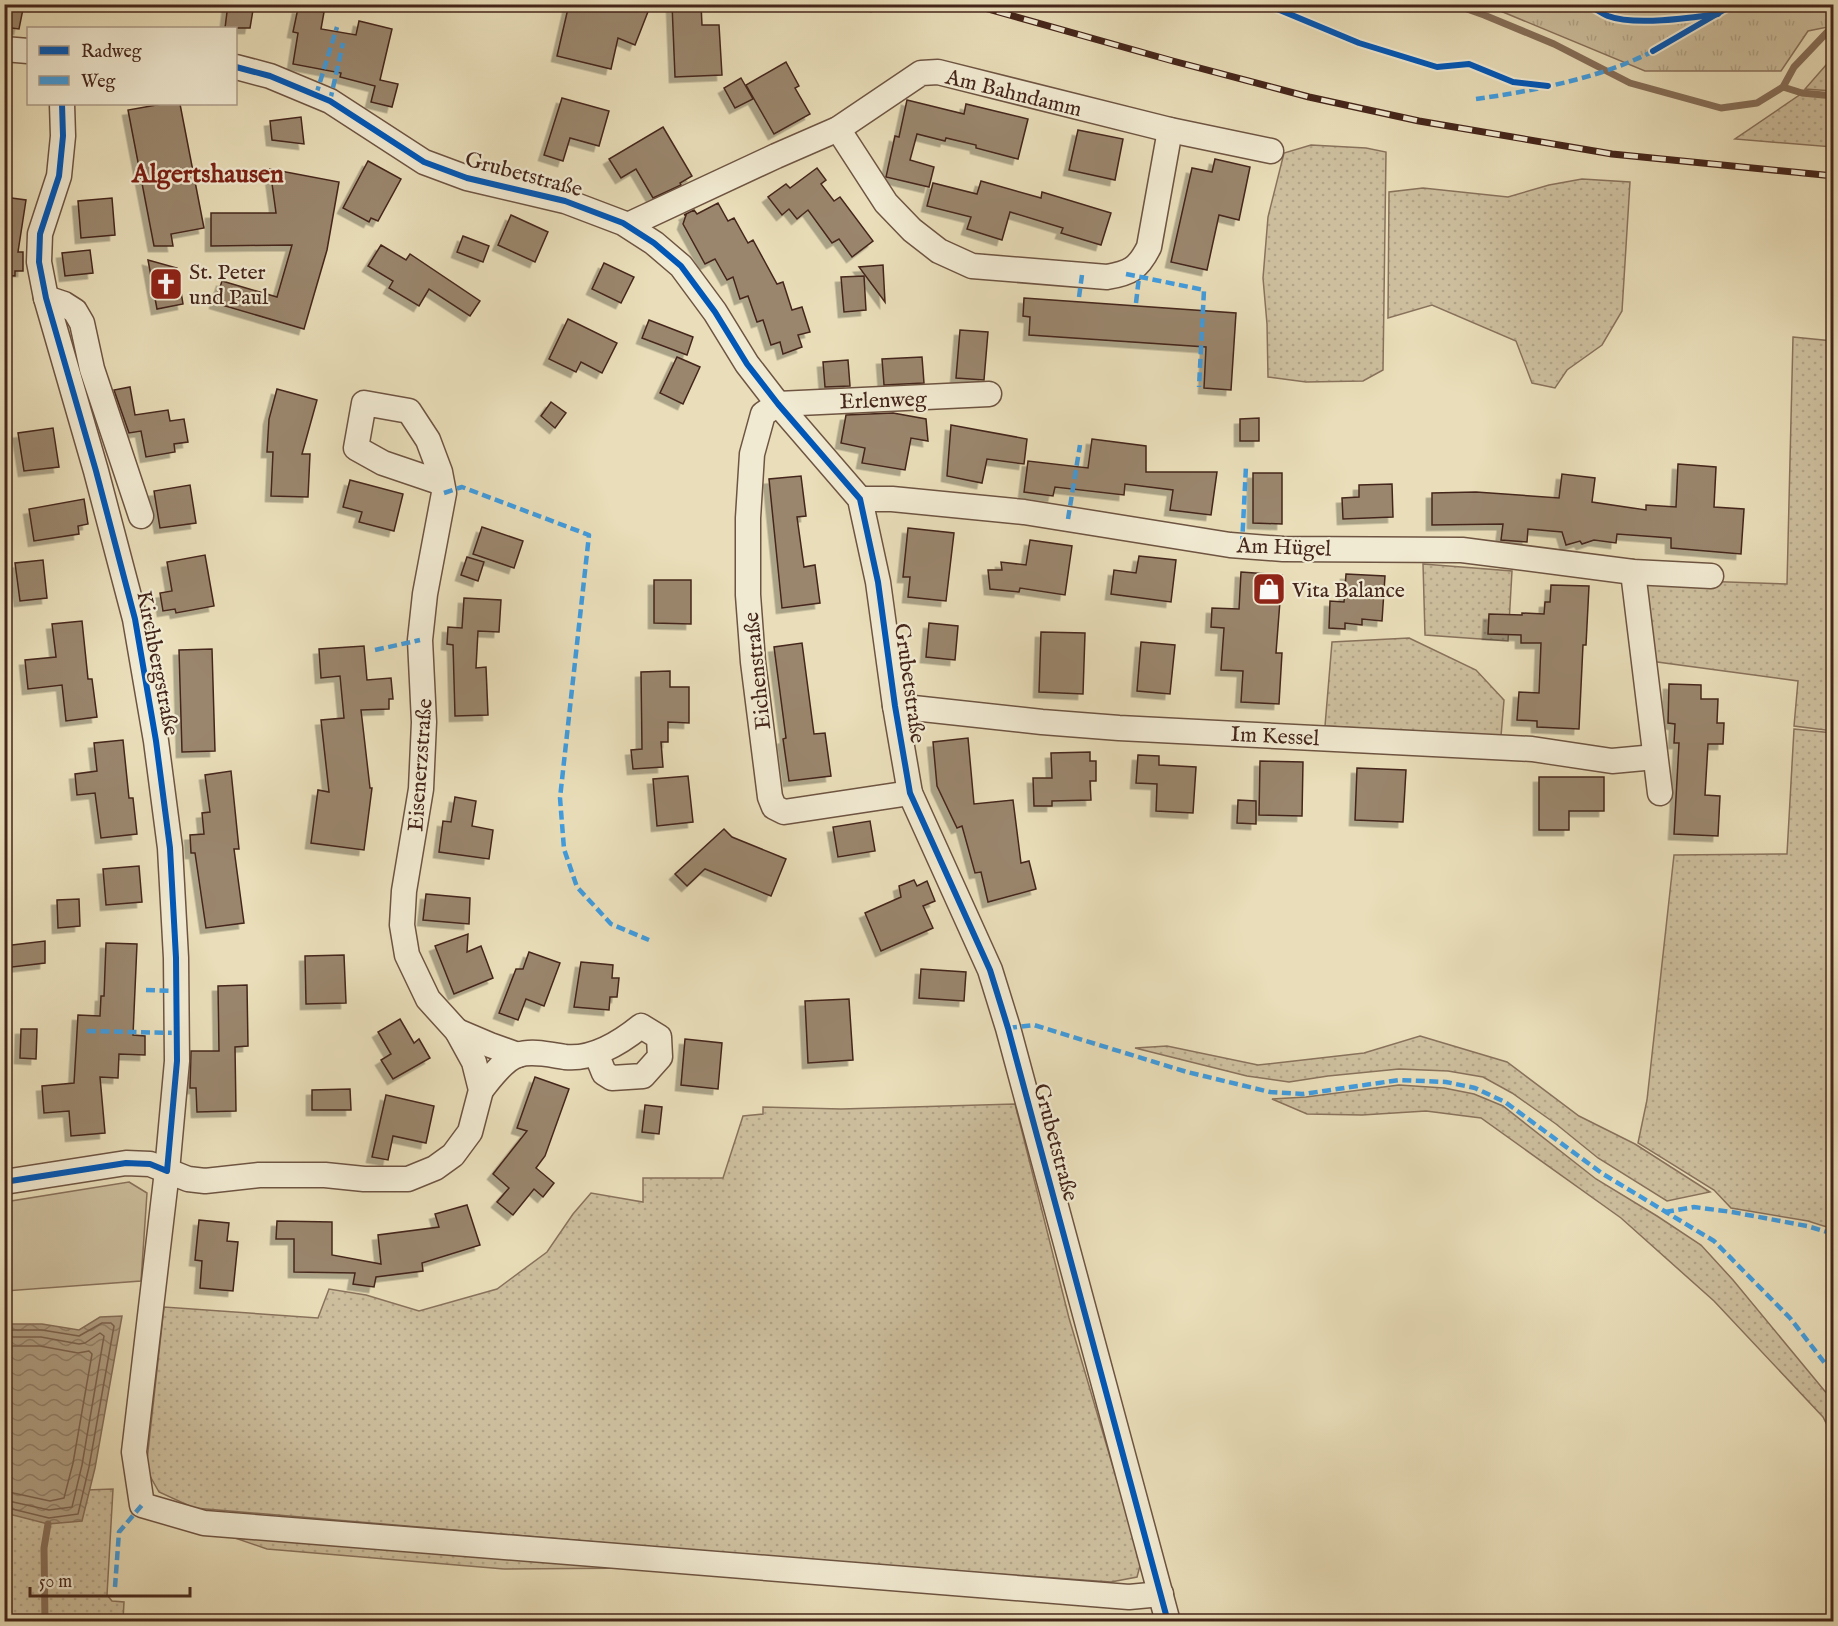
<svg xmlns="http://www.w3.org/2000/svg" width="1838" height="1626" font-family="'IM FELL English',serif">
	<defs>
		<pattern id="grass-dots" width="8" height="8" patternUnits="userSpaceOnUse" patternTransform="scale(1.5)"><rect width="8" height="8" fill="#cdbf9e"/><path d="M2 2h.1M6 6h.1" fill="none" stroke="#b1a488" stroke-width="1.8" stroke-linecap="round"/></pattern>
		<pattern id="park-tufts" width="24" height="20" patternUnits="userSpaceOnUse" patternTransform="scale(1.5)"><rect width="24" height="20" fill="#cdbf9e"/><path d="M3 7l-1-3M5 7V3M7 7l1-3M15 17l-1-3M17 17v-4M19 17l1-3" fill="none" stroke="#b1a488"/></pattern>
		<pattern id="water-waves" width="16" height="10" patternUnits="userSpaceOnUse" patternTransform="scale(1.5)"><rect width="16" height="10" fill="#b19f83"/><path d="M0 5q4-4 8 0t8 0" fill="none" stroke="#92816a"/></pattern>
		<filter id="shadow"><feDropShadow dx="-5.5" dy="5.5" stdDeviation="0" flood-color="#0004"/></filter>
	</defs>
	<rect width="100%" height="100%" fill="#e9deb9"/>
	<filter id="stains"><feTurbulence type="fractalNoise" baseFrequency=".00333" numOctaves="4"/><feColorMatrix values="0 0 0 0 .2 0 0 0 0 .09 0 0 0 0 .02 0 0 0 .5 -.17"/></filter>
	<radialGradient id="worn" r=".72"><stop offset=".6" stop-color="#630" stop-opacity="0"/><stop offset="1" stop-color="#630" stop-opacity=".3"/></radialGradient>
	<g fill="url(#grass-dots)" stroke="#89725c" stroke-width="1.5">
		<path d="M1833 57V91L1805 89Z"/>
		<path d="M1801 94 1833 98V147L1735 139Z"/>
		<path d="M1311 145 1366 148 1386 152 1383 370 1363 381 1306 382 1268 377 1267 324 1263 278 1268 217 1284 153Z"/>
		<path d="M1582 179 1630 182 1622 311 1602 345 1567 370 1555 388 1532 383 1516 341 1432 305 1388 318 1389 192 1423 188 1508 197 1549 185Z"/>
		<path d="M1793 337 1833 341V731L1794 726 1798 681 1650 661 1640 579 1787 584Z"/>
		<path d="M1423 564 1512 571 1508 641 1425 635Z"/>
		<path d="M1409 638 1476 670 1504 700 1501 736 1325 726 1332 642Z"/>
		<path d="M1794 729 1833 733V1229L1808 1221 1731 1208 1714 1190 1638 1143 1647 1100 1674 855 1787 854Z"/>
		<path d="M1420 1036 1507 1062 1579 1116 1635 1144 1710 1192 1667 1201 1598 1158 1556 1124 1512 1093 1483 1077 1448 1071 1399 1069 1328 1076 1289 1082 1247 1076 1135 1048 1167 1046 1258 1065 1364 1053Z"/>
		<path d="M1399 1085 1444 1088 1474 1094 1503 1106 1596 1179 1657 1216 1701 1245 1733 1280 1833 1401V1437L1823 1417 1714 1301 1621 1218 1481 1118 1426 1111 1362 1115 1307 1114 1272 1099 1306 1097Z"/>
		<path d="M1015 1104 1069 1318 1141 1562 1137 1577 1111 1582 857 1564 194 1508 159 1492 146 1469 164 1307 318 1318 329 1289 366 1295 419 1311 497 1289 547 1252 573 1214 591 1193 643 1202V1178H723L743 1116 763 1114V1107L841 1109Z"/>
		<path d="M113 1489 107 1595 112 1601 124 1602 123 1621H5L4 1493Z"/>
		<path d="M209 1529 644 1568 504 1569 267 1549Z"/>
	</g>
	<path fill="url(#park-tufts)" stroke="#89725c" stroke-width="1.5" d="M1486 5H1833V26L1808 31 1781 71H1645Z"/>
	<path fill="#cdbf9e" stroke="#89725c" stroke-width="1.5" d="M129 1182 147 1193 141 1281 5 1291V1202Z"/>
	<path fill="url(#water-waves)" stroke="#866f59" stroke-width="1.5" d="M122 1316 95 1468 82 1521 48 1524 5 1513V1324H42L79 1330 100 1317Z"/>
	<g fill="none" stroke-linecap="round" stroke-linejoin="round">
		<g stroke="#7b624f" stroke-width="1.5">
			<path d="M4 1330H42L79 1336 102 1323H111L114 1326 89 1467 78 1514 49 1518 4 1507"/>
			<path d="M4 1337H41L79 1344 85 1343 100 1333 104 1336 82 1465 72 1507 49 1510 4 1500"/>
			<path d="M4 1346H40L78 1353 89 1351 92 1354 73 1463 64 1498 50 1501 4 1491"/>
		</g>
		<g stroke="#866f59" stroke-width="7">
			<path d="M856 4 871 9"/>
			<path d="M1453 4 1484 15 1554 44 1630 83 1721 108 1757 103 1783 87 1794 67 1834 25"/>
			<path d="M1783 87 1802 93 1834 96"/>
			<path d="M45 1622 44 1548 48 1524"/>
		</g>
	</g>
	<g fill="#9a866d" stroke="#45261b" stroke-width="1.5" filter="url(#shadow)">
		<path d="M4 4H24L19 29 4 27Z"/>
		<path d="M228 4H254L250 28H225Z"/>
		<path d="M569 4H651L635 45 618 38 611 69 557 56Z"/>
		<path d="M672 4H701L702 25H719L722 75 675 77Z"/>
		<path d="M298 8 324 12 321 29 356 35 359 21 392 29 380 80 398 84 392 107 371 102 375 86 340 77 341 73 293 64 298 33 293 32Z"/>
		<path d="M786 62 799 86 795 88 810 114 774 134 746 85Z"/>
		<path d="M741 78 753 99 735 108 724 88Z"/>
		<path d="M562 98 609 111 599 146 570 138 563 161 544 155Z"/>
		<path d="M907 100 964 114 966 104 1028 119 1018 159 976 148V145L946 138 945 141 917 134 910 160 934 167 929 187 886 177 895 136 899 137Z"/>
		<path d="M162 104H180L204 228 171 234 173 246H154L128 110Z"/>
		<path d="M301 117 304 144 272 140 270 121Z"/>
		<path d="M663 127 692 176 680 183 681 185 653 198 636 169 621 178 609 159Z"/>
		<path d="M1078 130 1123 139 1115 180 1069 170Z"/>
		<path d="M1215 159 1250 167 1239 220 1219 215 1207 270 1171 262 1192 168 1212 172Z"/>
		<path d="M368 161 401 179 378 221 371 218 369 222 343 208Z"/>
		<path d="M817 168 826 180 821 184 834 201 840 197 873 241 852 257 839 239 832 243 808 210 797 219 789 209 782 215 768 197 786 184 790 188Z"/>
		<path d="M270 169 339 182 327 250 304 329 215 303 222 281 277 297 292 245 211 246V213H276Z"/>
		<path d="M981 181 1041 198 1042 192 1111 213 1101 245 1061 233 1063 228 1010 212 1002 240 967 229 971 217 927 206 933 183 977 194Z"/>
		<path d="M4 197 26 200 18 252H23V271H15V276L4 275Z"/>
		<path d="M112 198 115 235 81 238 78 201Z"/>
		<path d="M718 203 728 221 734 218 748 243 753 240 777 284 783 282 792 310 802 307 810 332 798 335 802 347 783 354 780 342 771 345 763 320 757 322 748 296 740 299 733 277 727 280 715 259 705 264 683 224 686 215H684L694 210 697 214Z"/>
		<path d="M511 215 548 232 535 262 498 245Z"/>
		<path d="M463 236 489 246 483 262 457 252Z"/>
		<path d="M381 245 406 260 410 254 480 301 470 316 429 289 419 306 389 288 393 281 368 266Z"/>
		<path d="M90 250 93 273 65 276 62 253Z"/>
		<path d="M148 260 177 268 183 304 157 309Z"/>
		<path d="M604 263 634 277 621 303 592 289Z"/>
		<path d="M883 265 885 302 859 267Z"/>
		<path d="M864 276 866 310 844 312 841 277Z"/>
		<path d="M1024 298 1236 313 1231 390 1204 388 1206 347 1029 335 1030 317 1023 316Z"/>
		<path d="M568 319 617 343 602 373 581 362 576 372 549 359Z"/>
		<path d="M649 320 693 337 687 355 642 338Z"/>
		<path d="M960 330 988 332 984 380 956 378Z"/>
		<path d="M677 357 700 367 683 404 660 393Z"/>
		<path d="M922 357 924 383 884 385 882 359Z"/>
		<path d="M848 360 850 386 825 387 823 362Z"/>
		<path d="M130 387 135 415 168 410 170 421 184 419 188 442 174 444 175 452 146 457 141 431 129 433 114 390Z"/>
		<path d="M277 389 317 400 302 454H310L308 497 271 496 273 452H267L269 419Z"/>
		<path d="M551 402 566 413 555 428 541 416Z"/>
		<path d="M893 413 926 419 928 441 911 438 905 470 862 463 865 448 841 443 846 415Z"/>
		<path d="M1259 418V441H1240V419Z"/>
		<path d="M951 425 1027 439 1024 464 987 459 982 483 947 476Z"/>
		<path d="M53 428 59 467 24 471 18 433Z"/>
		<path d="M1092 439 1146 446V472H1217L1211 515 1170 510 1173 490 1125 484 1124 495 1055 487 1053 496 1024 492 1028 461 1088 468Z"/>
		<path d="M1678 464 1716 467 1714 507 1744 509 1741 554 1671 548V538L1617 534 1616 543 1594 540 1582 544 1580 541 1566 545 1562 532 1528 529 1527 542 1501 540 1503 524 1432 525V493L1476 492 1559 498 1562 474 1595 478 1592 502 1646 510V505L1676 507Z"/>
		<path d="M1253 473H1282V524L1253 523Z"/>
		<path d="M801 476 806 516 797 517 804 567 815 565 820 603 782 608 769 479Z"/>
		<path d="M350 480 403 494 394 531 359 522 362 512 343 507Z"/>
		<path d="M1392 484 1393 517 1343 519 1342 498 1359 497V485Z"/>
		<path d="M190 485 196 523 160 528 154 491Z"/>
		<path d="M84 499 88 524 78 526 79 534 34 541 29 509Z"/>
		<path d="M482 527 523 541 514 568 473 554Z"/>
		<path d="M908 528 954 533 946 601 908 597 910 577H903Z"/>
		<path d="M1030 540 1072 546 1065 595 1020 588 1019 592 990 589 988 570H1002L1001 562 1026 565Z"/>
		<path d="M205 555 214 606 176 613 175 609 163 611 160 593 172 591 167 562Z"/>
		<path d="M1139 556 1176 560 1171 602 1111 594 1114 570 1136 573Z"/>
		<path d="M467 557 484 562 478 581 461 575Z"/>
		<path d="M43 560 47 598 20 601 15 563Z"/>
		<path d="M1241 572 1282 575 1276 653H1282L1279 704 1241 702 1243 671 1221 670 1224 628 1211 627 1212 608 1239 609Z"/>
		<path d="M1346 574 1385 576 1382 621 1362 619V625L1345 623V629L1329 628 1330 601 1344 602Z"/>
		<path d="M654 580H691V624L654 623Z"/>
		<path d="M1551 585 1589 586 1586 645H1583L1579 729 1537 727V721L1517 720 1519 692 1539 693 1541 643H1521V635L1488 634 1489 614 1522 615V613L1544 614 1545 602H1550Z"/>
		<path d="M464 598 501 600 499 632 478 631 476 668 486 667 488 715 455 716 453 645 447 644 448 627 462 628Z"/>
		<path d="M82 621 88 679H92L97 717 66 721 62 685 28 689 25 660 56 657 52 624Z"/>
		<path d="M929 623 958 626 955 660 926 657Z"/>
		<path d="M1041 632 1085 633 1083 694 1039 692Z"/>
		<path d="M1141 642 1175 645 1170 694 1137 691Z"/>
		<path d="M802 643 814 734 825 733 831 776 789 781 783 739 786 738 774 647Z"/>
		<path d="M364 646 367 680 391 678 393 699H389V709L361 710 370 788H372L364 850 311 843 318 790 329 792 321 720 344 718 340 676 321 678 319 649Z"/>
		<path d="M212 649 215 751 182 752 179 650Z"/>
		<path d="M670 671V687H689V723L668 722V742H661L663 767 633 769 631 750 642 749 641 672Z"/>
		<path d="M1669 684 1701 685V699H1718L1717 723H1724L1723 744H1708L1705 795 1720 796 1718 836 1674 834 1679 743H1674L1675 724 1668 723Z"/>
		<path d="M968 738 974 804 1013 800 1021 863 1029 861 1036 889 988 902 981 872 975 873 962 826 957 828 937 786 933 742Z"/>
		<path d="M123 740 129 798H133L137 834 101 838 95 793 77 795 75 774 97 771 94 743Z"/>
		<path d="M1090 752V761H1096V781H1090L1091 800 1052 801V806H1034L1033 778H1052L1051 753Z"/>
		<path d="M1138 755 1159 756V765L1196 767 1193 813 1156 811 1157 784 1136 783Z"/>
		<path d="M1260 761 1303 762 1302 816 1259 815Z"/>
		<path d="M1357 768 1406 770 1403 822 1355 820Z"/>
		<path d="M231 771 239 849H234L244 923 206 928 195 853H191L190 835 204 834 202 813 210 812 205 775Z"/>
		<path d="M688 776 693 822 657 826 653 779Z"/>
		<path d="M1539 777H1604V811H1569V830H1539Z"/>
		<path d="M455 797 476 801 472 826 493 830 489 859 439 852 443 821 451 822Z"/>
		<path d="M1238 800 1256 801V824L1237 823Z"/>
		<path d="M870 821 875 851 838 857 833 827Z"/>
		<path d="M724 829 732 837 786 859 771 896 705 869 687 886 675 874Z"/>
		<path d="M139 866 142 902 106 905 103 869Z"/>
		<path d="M914 880 917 886 927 881 935 901 923 906 933 928 881 951 865 913 901 897 899 886Z"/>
		<path d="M426 894 470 898 469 924 423 920Z"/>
		<path d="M79 899 80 926 58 928 57 900Z"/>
		<path d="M468 934 467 952 481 946 493 978 454 994 435 946Z"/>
		<path d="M45 941V963L4 968V946Z"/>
		<path d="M106 943 137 944 133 1035 145 1036V1055L119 1054 118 1078 100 1077 105 1133 71 1136 69 1111 44 1113 42 1086 74 1083 78 1015 100 1016 101 996H104Z"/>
		<path d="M529 952 560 963 544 1006 526 999 518 1020 499 1013 516 969H523Z"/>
		<path d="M344 955 346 1003 306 1004 305 956Z"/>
		<path d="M581 962 613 965 612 978H619L617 997H610L609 1010 574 1007Z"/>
		<path d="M921 969 966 972 964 1001 919 998Z"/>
		<path d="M247 985 248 1046 235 1047 236 1111 197 1112 196 1088H190L191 1051H219L218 986Z"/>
		<path d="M849 999 853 1060 808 1063 805 1001Z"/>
		<path d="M400 1019 414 1043 419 1039 430 1058 393 1079 381 1060 391 1054 378 1032Z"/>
		<path d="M21 1029H37L36 1059 20 1058Z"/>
		<path d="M685 1039 722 1043 718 1089 681 1085Z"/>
		<path d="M535 1077 569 1089 545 1156 536 1168 554 1183 543 1197 534 1189 513 1215 497 1202 509 1188 493 1174 527 1131 517 1128Z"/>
		<path d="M350 1089 351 1110H312V1090Z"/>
		<path d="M386 1095 434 1106 426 1143 393 1136 388 1160 372 1157Z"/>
		<path d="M645 1105 662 1107 659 1134 642 1132Z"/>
		<path d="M467 1205 480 1245 422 1263 423 1271 376 1277 374 1287 353 1284 355 1273 294 1272V1239H276L277 1221 332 1222V1255L381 1264 378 1235 439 1227 435 1214Z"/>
		<path d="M199 1220 229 1223 227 1241 238 1242 233 1291 200 1288 202 1261 195 1260Z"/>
	</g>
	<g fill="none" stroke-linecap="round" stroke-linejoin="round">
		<defs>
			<g id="minor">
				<path d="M4 49 28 51"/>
				<path d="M236 67 270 76 330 101 424 162 467 178 565 201 623 223 654 243 681 266 715 312 747 364 778 404 860 499 878 582 895 706 910 793 990 970 1008 1028 1168 1622"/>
				<path d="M62 104 63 136 59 176 40 234 39 262 46 298 96 471 135 619 156 741 170 848 176 958 177 1061 167 1171 134 1452 142 1505 204 1523 1129 1597 1161 1594"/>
				<path d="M838 129 886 203 912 230 939 251 972 266 1107 277C1130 273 1138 269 1149 247L1170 130"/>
				<path d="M628 225 776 156 838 129 921 73 938 72 1170 130 1271 151"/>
				<path d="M46 298 64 304 75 311 82 323 92 369 141 516"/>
				<path d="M860 499H892L1024 512 1230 545 1283 549 1462 550 1633 572 1711 576"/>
				<path d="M1633 572 1660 793"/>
				<path d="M895 706 1042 722 1119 728 1532 749 1612 761 1655 757"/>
				<path d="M910 793 784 812 774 807 770 797 753 662 748 595V518L752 454 763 414 778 404 989 394"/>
				<path d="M457 1031 490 1045 518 1055"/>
				<path d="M481 1090C490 1079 504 1059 518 1055 532 1050 551 1055 565 1057 593 1060 620 1043 641 1026L659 1037 660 1057 643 1076 612 1078 604 1073 596 1053"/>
				<path d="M4 1182 126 1163 150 1164 188 1179 205 1181 259 1175H325L364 1179H408L435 1168 453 1155 470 1132 481 1090 474 1062 457 1031 428 999 407 955 402 925 404 891 421 789 424 722 420 640 425 594 444 493 440 472 428 440 409 411 364 403 356 448 383 463 442 483"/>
			</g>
		</defs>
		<use href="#minor" stroke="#6e5442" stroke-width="27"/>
		<use href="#minor" stroke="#f1ead2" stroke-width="24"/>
		<defs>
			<path id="rail" d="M970 4 1173 61 1309 97 1419 121 1612 154 1834 176"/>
		</defs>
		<use href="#rail" stroke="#45261b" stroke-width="7"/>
		<use href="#rail" stroke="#f1ead2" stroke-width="4.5" stroke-dasharray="14" stroke-linecap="butt"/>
		<g stroke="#409cdf" stroke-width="4.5" stroke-dasharray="9 4.5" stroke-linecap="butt">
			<path d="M316 95 337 27"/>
			<path d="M1476 99C1533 91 1606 77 1657 49"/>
			<path d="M330 101 343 43"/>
			<path d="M1126 274 1204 290 1199 387"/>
			<path d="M1079 297 1082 275"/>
			<path d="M1136 303 1139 277"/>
			<path d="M444 493 462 487 589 535 560 798 564 849 577 887 611 924 649 940"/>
			<path d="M1068 519 1080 445"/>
			<path d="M1242 545 1246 466"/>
			<path d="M375 650 420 640"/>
			<path d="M146 990 176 991"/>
			<path d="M1008 1028 1034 1025 1187 1072 1270 1092 1303 1094 1399 1080 1446 1082 1475 1088 1505 1102 1603 1174 1714 1241 1790 1318 1834 1375"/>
			<path d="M87 1031 177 1033"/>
			<path d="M1665 1212 1694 1207 1732 1212 1807 1226 1834 1234"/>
			<path d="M115 1587 119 1532 142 1505"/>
		</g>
		<defs>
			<g id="cycleway">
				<path d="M1265 4 1359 43 1437 67 1469 64 1513 82 1548 86"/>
				<path d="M1587 4C1594 8 1601 13 1608 16 1634 26 1690 18 1718 14"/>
				<path d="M1653 51 1734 4"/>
				<path d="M236 67 270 76 330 101 424 162 467 178 565 201 623 223 654 243 681 266 715 312 747 364 778 404 860 499 878 582 895 706 910 793 990 970 1008 1028 1168 1622"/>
				<path d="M4 1182 126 1163 150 1164 167 1171 177 1061 176 958 170 848 156 741 135 619 96 471 46 298 39 262 40 234 59 176 63 136 62 104"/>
			</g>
		</defs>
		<use href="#cycleway" stroke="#f1ead2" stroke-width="10"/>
		<use href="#cycleway" stroke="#0057b8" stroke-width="6"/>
	</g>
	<defs>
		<symbol id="church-square" viewBox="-11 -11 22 22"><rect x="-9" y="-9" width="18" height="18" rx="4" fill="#8f2418" stroke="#f1ead2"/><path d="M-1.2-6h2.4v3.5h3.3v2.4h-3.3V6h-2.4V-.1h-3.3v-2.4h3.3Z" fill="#fff"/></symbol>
		<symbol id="shop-square" viewBox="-11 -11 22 22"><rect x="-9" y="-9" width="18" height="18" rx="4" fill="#8f2418" stroke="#f1ead2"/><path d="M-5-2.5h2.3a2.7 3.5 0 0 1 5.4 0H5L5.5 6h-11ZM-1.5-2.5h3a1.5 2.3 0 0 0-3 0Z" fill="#fff"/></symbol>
	</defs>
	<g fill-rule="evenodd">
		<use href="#church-square" x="147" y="265" width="38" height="38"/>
		<use href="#shop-square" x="1250" y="570" width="38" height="38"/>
	</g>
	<g text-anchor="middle" stroke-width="4.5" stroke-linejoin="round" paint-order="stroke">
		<g font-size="22" fill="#45261b" stroke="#f1ead2">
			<text transform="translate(1014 92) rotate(14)" y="8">Am Bahndamm</text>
			<text transform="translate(524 173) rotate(15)" y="8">Grubetstraße</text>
			<text transform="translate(883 399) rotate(-2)" y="8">Erlenweg</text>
			<text transform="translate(1284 546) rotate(2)" y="8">Am Hügel</text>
			<text transform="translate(159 663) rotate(79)" y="8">Kirchbergstraße</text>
			<text transform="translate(756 671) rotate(-96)" y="8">Eichenstraße</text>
			<text transform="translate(911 683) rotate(82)" y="8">Grubetstraße</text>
			<text transform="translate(1275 735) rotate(3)" y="8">Im Kessel</text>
			<text transform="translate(419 765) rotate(-86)" y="8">Eisenerzstraße</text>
			<text transform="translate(1057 1142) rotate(75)" y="8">Grubetstraße</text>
		</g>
		<g font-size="22" fill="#45261b" stroke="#f1ead2" text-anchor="start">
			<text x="189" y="279">St. Peter<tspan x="189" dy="25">und Paul</tspan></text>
			<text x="1292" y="597">Vita Balance</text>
		</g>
		<g font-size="26" font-weight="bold" fill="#7a1f14" stroke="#f1ead2">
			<text x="208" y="182">Algertshausen</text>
		</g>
	</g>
	<rect width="1838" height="1626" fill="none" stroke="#e9deb9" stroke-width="24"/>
	<rect x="6" y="6" width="1826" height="1614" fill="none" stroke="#45261b" stroke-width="3"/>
	<rect x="12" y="12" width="1814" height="1602" fill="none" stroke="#45261b" stroke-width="1.5"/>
	<rect x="27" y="27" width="210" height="78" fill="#f1ead2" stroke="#ac9c89" stroke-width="1.5"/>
	<rect x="39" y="46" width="30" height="9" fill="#0057b8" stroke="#ac9c89" stroke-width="1.5"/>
	<text x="81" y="57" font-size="18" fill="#45261b">Radweg</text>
	<rect x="39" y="76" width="30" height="9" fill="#409cdf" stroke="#ac9c89" stroke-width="1.5"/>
	<text x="81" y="87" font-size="18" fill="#45261b">Weg</text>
	<path d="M30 1587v9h160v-9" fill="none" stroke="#45261b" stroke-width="3"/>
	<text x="39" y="1587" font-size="18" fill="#45261b" stroke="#f1ead2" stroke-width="4.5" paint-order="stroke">50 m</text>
	<rect width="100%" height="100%" filter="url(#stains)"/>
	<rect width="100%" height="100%" fill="url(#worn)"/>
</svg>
